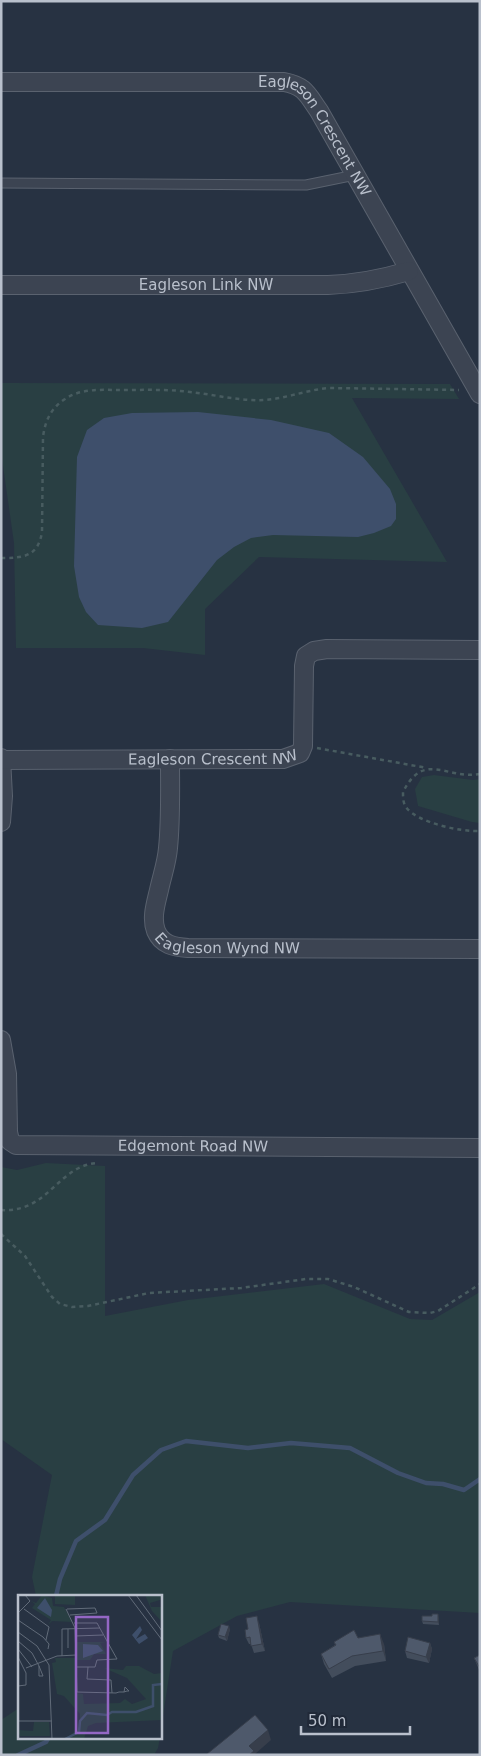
<svg xmlns="http://www.w3.org/2000/svg" width="481" height="1756" font-family="'DejaVu Sans',sans-serif">
	<rect width="100%" height="100%" fill="#273242"/>
	<g fill="#293f43">
		<path d="M1 383 450 384 459 399 352 398 447 562 259 557 205 609V655L143 648H16L14 543 1 452Z"/>
		<path d="M434 775 473 780 480 779V823L472 822 418 806 415 789 422 777Z"/>
		<path d="M46 1163 105 1166V1316L188 1300 324 1284 410 1319 432 1320 480 1292V1613L290 1602 237 1616 173 1651 160 1735V1596H36L32 1577 52 1475 1 1439V1167L17 1170Z"/>
		<path d="M19 1708V1737H160L158 1748 154 1755H1V1720Z"/>
	</g>
	<path fill="#3e4f6b" d="M198 412 271 420 329 433 363 457 390 489 396 504V519L391 526 374 533 358 537 273 535 251 538 234 547 217 560 168 622 142 628 98 625 86 612 79 597 74 566 77 457 87 430 104 418 132 413Z"/>
	<g fill="none" stroke-linecap="round" stroke-linejoin="round">
		<g stroke="#3e4f6b" stroke-width="4.5">
			<path d="M56 1596 60 1579 76 1541 105 1520 133 1475 161 1450 186 1441 248 1448 291 1443 350 1448 398 1473 426 1483 443 1484 464 1490 480 1479"/>
			<path d="M18 1755 46 1742 49 1737"/>
		</g>
		<defs>
			<path id="service" d="M1 183 306 185 355 175"/>
			<g id="minor">
				<path id="s1" d="M1 82H284C305 86 307 94 319 111L480 394"/>
				<path id="s2" d="M1 285H328C356 284 382 279 409 271"/>
				<path d="M1 758 3 796 1 822"/>
				<path id="s3" d="M170 759C170 789 171 819 168 848 167 862 162 876 159 890 156 903 151 918 156 931 162 945 174 947 188 948L480 949"/>
				<path id="s4" d="M1 760 283 759 300 753 303 746 304 666 306 656 314 651 327 649 480 650"/>
				<path id="s5" d="M1 1040 7 1074 8 1132 10 1141 16 1145 480 1148"/>
			</g>
		</defs>
		<use href="#service" stroke="#5a626f" stroke-width="11"/>
		<use href="#minor" stroke="#5a626f" stroke-width="20"/>
		<g stroke="#485c60" stroke-width="2.5" stroke-dasharray="4 4" stroke-linecap="butt">
			<path d="M1 558C23 558 38 557 42 532L43 437C45 421 51 408 65 399 81 388 102 390 121 390 144 390 167 389 190 392 210 394 230 399 251 400 280 402 302 390 330 388L459 390"/>
			<path d="M317 748 427 768"/>
			<path d="M480 774C447 780 424 750 403 792 403 797 403 803 406 807 417 823 462 832 480 831"/>
			<path d="M1 1210C49 1213 57 1166 97 1163"/>
			<path d="M1 1234 25 1256 52 1297 60 1304 72 1307 88 1306 149 1293 241 1288 306 1279H328L354 1287 409 1312 430 1313 438 1311 480 1284"/>
		</g>
		<use href="#service" stroke="#3c4452" stroke-width="9"/>
		<use href="#minor" stroke="#3c4452" stroke-width="18"/>
	</g>
	<g fill="#434d5c">
		<path d="M432 1616 439 1618V1625L423 1624 422 1621Z"/>
		<path d="M259 1623 265 1651 254 1653 251 1644H249L246 1638 248 1629Z"/>
		<path d="M230 1629 227 1641 219 1638 218 1635Z"/>
		<path d="M358 1638 384 1644 386 1661 355 1666 332 1678 324 1664 321 1654 335 1645 334 1642Z"/>
		<path d="M430 1643 432 1649 429 1663 407 1658 405 1651Z"/>
		<path d="M480 1655V1672L474 1658Z"/>
	</g>
	<g fill="#373e4b">
		<path d="M438 1614 439 1618V1625L438 1622Z"/>
		<path d="M257 1616 259 1623 265 1651 262 1644Z"/>
		<path d="M229 1626 230 1629 227 1641 225 1637Z"/>
		<path d="M380 1634 384 1644 386 1661 383 1651Z"/>
		<path d="M430 1643 432 1649 429 1663 426 1657Z"/>
		<path d="M268 1730 271 1740 255 1754V1755H249V1746Z"/>
	</g>
	<g fill="#4e596b" stroke="#373e4b">
		<path d="M432 1614H438V1622L422 1621V1616H432Z"/>
		<path d="M257 1616 262 1644 251 1646 250 1637 246 1638 245 1630 248 1629 246 1618Z"/>
		<path d="M221 1624 229 1626 225 1637 218 1635Z"/>
		<path d="M354 1630 358 1638 380 1634 383 1651 352 1656 329 1669 321 1654 336 1645 334 1642Z"/>
		<path d="M408 1637 430 1643 426 1657 405 1651Z"/>
		<path d="M480 1655V1668L474 1658Z"/>
		<path d="M255 1715 268 1730 249 1746 254 1751 249 1755H208L207 1754Z"/>
	</g>
	<g text-anchor="middle" stroke-width="4" stroke-linejoin="round" paint-order="stroke">
		<g font-size="15" fill="#b9c0cc" stroke="#202938">
			<text dy="5" stroke="none"><textPath href="#s1" startOffset="342">Eagleson Crescent NW</textPath></text>
			<text dy="5" stroke="none"><textPath href="#s2" startOffset="205">Eagleson Link NW</textPath></text>
			<text dy="5" stroke="none"><textPath href="#s4" startOffset="212">Eagleson Crescent NW</textPath></text>
			<text dy="5" stroke="none"><textPath href="#s3" startOffset="251">Eagleson Wynd NW</textPath></text>
			<text dy="5" stroke="none"><textPath href="#s5" startOffset="286">Edgemont Road NW</textPath></text>
		</g>
	</g>
	<g transform="translate(18 1595)">
		<rect width="144" height="144" fill="#273242"/>
		<path d="M24 0 34 3 35 11 46 12 54 27 34 26 30 30 33 25 14 13 17 9 13 6 18 8ZM37 0 57 1V10L37 9ZM127 0H144L142 5 132 8 133 12H144V27L134 16ZM58 47H88L82 48 88 59H76L72 65H59ZM37 63H57L58 98 65 99 66 109 102 108 107 104 114 109 128 104 109 83 86 73 105 75 108 71H121L136 79 144 78V125L78 128 70 131 66 144H46L62 133V119L46 101 39 99 34 68 38 67ZM16 127H31L32 141H2L0 135 15 136Z" fill="#293f43"/>
		<path d="M27 3 34 15 33 22 19 13ZM122 31 124 35 118 44 127 39 130 43 121 49 114 40ZM65 49 80 50 85 56 65 63Z" fill="#3e4f6b"/>
		<path fill="none" stroke="#3e4f6b" stroke-width="2.5" d="M47 144 61 137 62 126 69 118 89 120 94 117H118L135 111V90L144 89"/>
		<path fill="none" stroke="#616b79" stroke-width="1" d="M110 0 144 45M118 0 144 36M6 14 31 32 28 45M48 14 57 33 59 97 98 98 101 97H106L109 96H111L107 92 106 97M49 14 77 13 79 18 52 20M0 18 12 6 7 0M0 25 25 42 31 49 30 54M56 28H79L99 64 79 65 77 72H58M0 37 19 51 31 70 34 144M57 41 85 40M0 46 14 58 21 71V81H25L21 71M50 53V34M0 54 14 72M44 61V34L82 33M0 62 8 78V90L0 91M70 72 69 84 93 85 94 98M8 73 39 61 58 60M0 126H34"/>
		<path fill="#9467c4" fill-opacity="0.15" stroke="#9467c4" stroke-width="2.5" d="M58 22H90V138H58Z"/>
		<rect width="144" height="144" fill="none" stroke="#b9c0cc" stroke-width="2.5"/>
	</g>
	<rect width="481" height="1756" fill="none" stroke="#b9c0cc" stroke-width="5"/>
	<path d="M301 1726v8h109v-8" fill="none" stroke="#b9c0cc" stroke-width="2.5"/>
	<text x="308" y="1726" font-size="15" fill="#b9c0cc" stroke="#202938" stroke-width="4" paint-order="stroke">50 m</text>
</svg>
